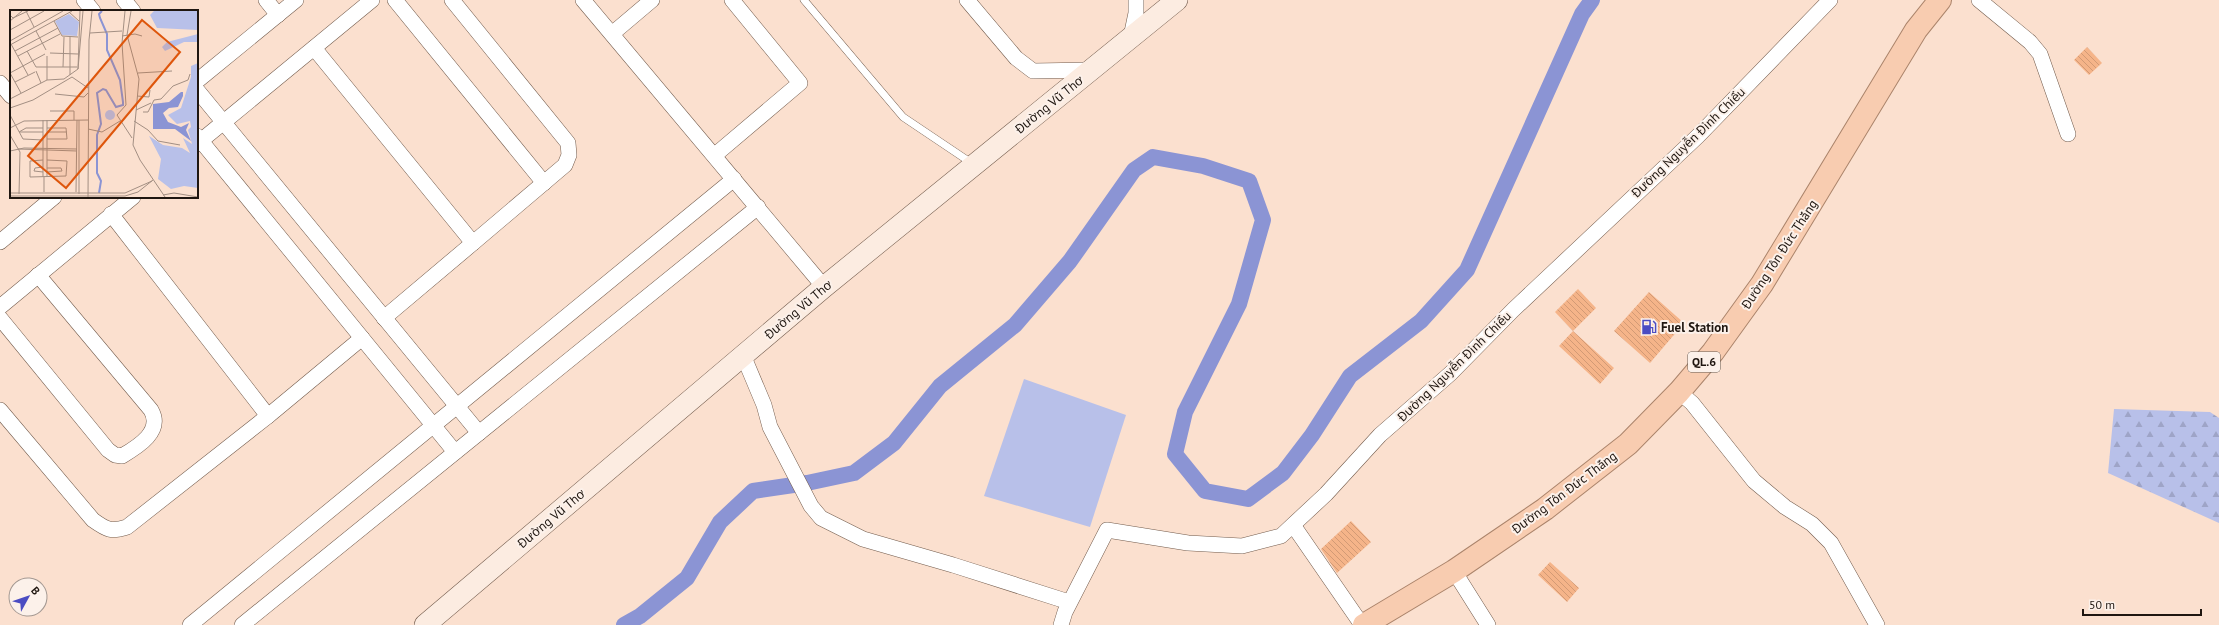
<svg xmlns="http://www.w3.org/2000/svg" width="2219" height="625" font-family="'PT Sans',sans-serif">
	<defs>
		<pattern id="forest-firs" width="22" height="20" patternUnits="userSpaceOnUse"><rect width="22" height="20" fill="#b8c0e9"/><path d="M5 1l3.5 6h-7zM16 11l3.5 6h-7z" fill="#9ea4c7"/></pattern>
		<pattern id="building-back-hatch" width="6" height="6" patternUnits="userSpaceOnUse"><rect width="6" height="6" fill="#f5b489"/><path d="M-1 5l2 2M0 0l6 6M5-1l2 2" fill="none" stroke="#d29a75"/></pattern>
	</defs>
	<rect width="100%" height="100%" fill="#fbe0cf"/>
	<path fill="#b8c0e9" d="M1024 379 1126 415 1090 527 984 496Z"/>
	<path fill="url(#forest-firs)" d="M2114 409 2210 412 2219 418V523L2108 473Z"/>
	<g fill="none" stroke-linecap="round" stroke-linejoin="round">
		<path stroke="#8b94d4" stroke-width="16" d="M624 625 640 616 687 578 720 522 753 491 807 483 854 473 894 443 940 386 1015 325 1070 261 1134 170 1153 157 1203 166 1249 181 1263 220 1239 304 1185 412 1175 454 1205 491 1248 499 1283 473 1312 435 1350 376 1421 321 1467 270 1582 14 1592 0"/>
	</g>
	<g fill="url(#building-back-hatch)">
		<path d="M2087 47 2102 63 2089 75 2074 60Z"/>
		<path d="M1578 289 1596 308 1573 331 1555 312Z"/>
		<path d="M1649 292 1684 323 1650 363 1614 331Z"/>
		<path d="M1573 331 1614 368 1600 384 1559 346Z"/>
		<path d="M1351 521 1371 542 1337 573 1321 549Z"/>
		<path d="M1550 562 1579 588 1567 602 1538 575Z"/>
	</g>
	<g fill="none" stroke-linecap="round" stroke-linejoin="round">
		<defs>
			<path id="service" d="M804 0 903 117 973 164"/>
			<g id="minor">
				<path d="M84 0 93 11"/>
				<path d="M124 0 133 11"/>
				<path d="M266 0 278 15"/>
				<path d="M395 0 544 183"/>
				<path d="M583 0 824 287"/>
				<path d="M967 0 1016 58 1033 71 1091 70"/>
				<path d="M1979 0 2030 42 2040 54 2068 134"/>
				<path d="M613 33 652 0"/>
				<path d="M1131 37 1136 13V0"/>
				<path d="M314 48 473 243 565 165 569 155 568 143 452 0"/>
				<path d="M197 81 296 0"/>
				<path d="M0 83 11 96"/>
				<path d="M197 90 479 433"/>
				<path d="M197 136 455 452"/>
				<path d="M197 144 372 0"/>
				<path d="M715 155 800 83 732 0"/>
				<path d="M0 242 54 197"/>
				<path d="M0 307 133 197"/>
				<path d="M0 318 108 450 115 455 122 456C139 446 163 431 151 410L38 275"/>
				<path d="M384 318 473 243"/>
				<path d="M743 355 764 405 770 427 811 506 821 518 863 539 953 565 1069 602"/>
				<path d="M1679 392 1692 403 1754 481 1785 507 1812 524 1831 543 1877 625"/>
				<path d="M0 410 93 520C107 530 111 532 127 527L268 416 111 214"/>
				<path d="M268 416 362 338"/>
				<path d="M1293 525 1362 625"/>
				<path d="M1454 571 1488 625"/>
				<path d="M190 625 734 179"/>
				<path d="M242 625 758 207"/>
				<path d="M1061 625 1065 612 1107 530 1188 543 1242 546 1281 536 1326 494 1380 435 1451 373 1513 310 1698 136 1830 0"/>
			</g>
			<path id="secondary" d="M425 625 824 287 1177 0"/>
			<path id="trunk" d="M1364 625 1454 571 1545 509 1628 444 1679 392 1713 352 1762 284 1916 30 1940 0"/>
		</defs>
		<use href="#service" stroke="#735c4d" stroke-width="8"/>
		<use href="#minor" stroke="#735c4d" stroke-width="16"/>
		<use href="#secondary" stroke="#735c4d" stroke-width="22"/>
		<use href="#trunk" stroke="#ab846b" stroke-width="24"/>
		<use href="#service" stroke="#fff" stroke-width="7"/>
		<use href="#minor" stroke="#fff" stroke-width="15"/>
		<use href="#secondary" stroke="#fcece1" stroke-width="21"/>
		<use href="#trunk" stroke="#f8ccb0" stroke-width="22"/>
	</g>
	<defs>
		<symbol id="fuel-bare" viewBox="-9 -9 18 18"><path d="M-5.5-6h7V0h2V4h1.3V-2.5L3-4.5l.8-.8L6-3V5H2.5V1h-1V6h-7ZM-4.2-4.7v3.2H.2V-4.7Z" fill="#4b4cc2" stroke="#fcf1ea" stroke-width="2.5" paint-order="stroke"/></symbol>
	</defs>
	<g fill-rule="evenodd">
		<use href="#fuel-bare" x="1638" y="316" width="22" height="22"/>
	</g>
	<g text-anchor="middle" stroke-width="4" stroke-linejoin="round" paint-order="stroke">
		<rect fill="#fcf1ea" stroke="#615851" stroke-width="1" x="1688" y="352" width="32" height="20" rx="3"/>
		<g font-size="12" font-weight="bold" fill="#1f1610">
			<text x="1704" y="366">QL.6</text>
		</g>
		<g font-size="13" fill="#1f1610" stroke="#fcf1ea">
			<text transform="translate(1049 104) rotate(-39)" y="5">Đường Vũ Thơ</text>
			<text transform="translate(1688 142) rotate(-44)" y="5">Đường Nguyễn Đình Chiểu</text>
			<text transform="translate(1779 254) rotate(-57)" y="5">Đường Tôn Đức Thắng</text>
			<text transform="translate(798 309) rotate(-40)" y="5">Đường Vũ Thơ</text>
			<text transform="translate(1454 366) rotate(-44)" y="5">Đường Nguyễn Đình Chiểu</text>
			<text transform="translate(1564 492) rotate(-37)" y="5">Đường Tôn Đức Thắng</text>
			<text transform="translate(551 518) rotate(-40)" y="5">Đường Vũ Thơ</text>
		</g>
		<g font-size="13" font-weight="bold" fill="#1f1610" stroke="#fcf1ea" text-anchor="start">
			<text x="1661" y="332">Fuel Station</text>
		</g>
	</g>
	<g transform="translate(10 10)">
		<rect width="188" height="188" fill="#fbe0cf"/>
		<path d="M95 105a5 5 0 1 1 10 0a5 5 0 1 1-10 0Z" fill="#b8c0e9"/>
		<path d="M144 1H188V20L147 18 140 5ZM188 24V32H174L155 41 152 37 157 32ZM188 53V178L174 176 161 179 148 169 151 149 139 126 153 135 172 138 180 143 173 128 182 134 178 120 181 117 180 111 167 114 158 105 171 98 181 67V56Z" fill="#b8c0e9"/>
		<path d="M59 4 69 12 67 26 52 25 45 11Z" fill="#b8c0e9"/>
		<path d="M171 82H173V86L168 97 159 98 153 103 158 112 171 117 179 113 176 120 181 131 165 119H143V94L159 92Z" fill="#8b94d4"/>
		<path fill="none" stroke="#8b94d4" stroke-width="2" d="M89 183 91 171 87 163V125L91 114 87 83 93 79 96 80 106 97 113 95V92L110 70 97 40V24L90 8 89 4 92 1"/>
		<path fill="none" stroke="#a38f83" stroke-width="1" d="M16 1 24 17M115 1 112 33 116 95 107 105 122 128M121 1 117 25 129 69 123 135 130 150 155 187M59 2 69 11M0 5 3 8 18 1M0 11 12 1M44 11 52 26 68 27M0 20 34 1M26 21 36 40M80 23 112 21M112 26 125 24 132 26M60 27V65M0 31 53 1M1 34 18 65M0 35 62 1M5 41 48 18M17 41 26 57H67M40 43 68 44M8 46 50 24M37 46V70M53 57 54 27M68 59 70 1M26 61 31 73M0 63 35 44M0 63 11 83M128 63 162 61M5 72 25 62M45 84 74 87 78 83M127 86 139 87 140 80M0 89 37 70 54 69 68 59 73 1M0 98 23 90 62 67 78 78M126 100 141 93M40 101H64V110M133 102H138L144 90 151 89 163 76 178 70 180 64M0 105 13 129 33 130M124 111 138 120 148 131 170 135M0 118 14 111 78 110M78 119 92 122 110 111M9 122 16 118H33M10 122H33M37 122H57M0 125 10 142 9 184M37 129H57L56 118H37M8 139 67 141M0 141 14 138 67 139M33 150 20 151V167L56 166 57 151 37 150M33 162 24 161 25 158 33 157M37 162 52 161 51 158H37M33 167V110M37 167V110M34 182V167M66 182 67 110M0 183H115L142 171M69 184V110M153 185 164 183 188 187M0 186H115L128 182 143 170M78 187 79 30 82 1"/>
		<path fill="#de560c" fill-opacity="0.15" stroke="#de560c" stroke-width="2" d="M132 10 170 42 56 178 18 146Z"/>
		<rect width="188" height="188" fill="none" stroke="#1f1610" stroke-width="2"/>
	</g>
	<g transform="translate(28 597) rotate(50)"><circle r="19" fill="#fcf1ea" stroke="#a49993"/>
	<path d="M0-3L7 15L0 10L-7 15Z" fill="#4b4cc2"/>
	<text y="-6" font-size="11" font-weight="bold" text-anchor="middle" fill="#1f1610">B</text>
	</g>
	<path d="M2083 609v6h118v-6" fill="none" stroke="#1f1610" stroke-width="2"/>
	<text x="2089" y="609" font-size="12" fill="#1f1610" stroke="#fcf1ea" stroke-width="3" paint-order="stroke">50 m</text>
</svg>
